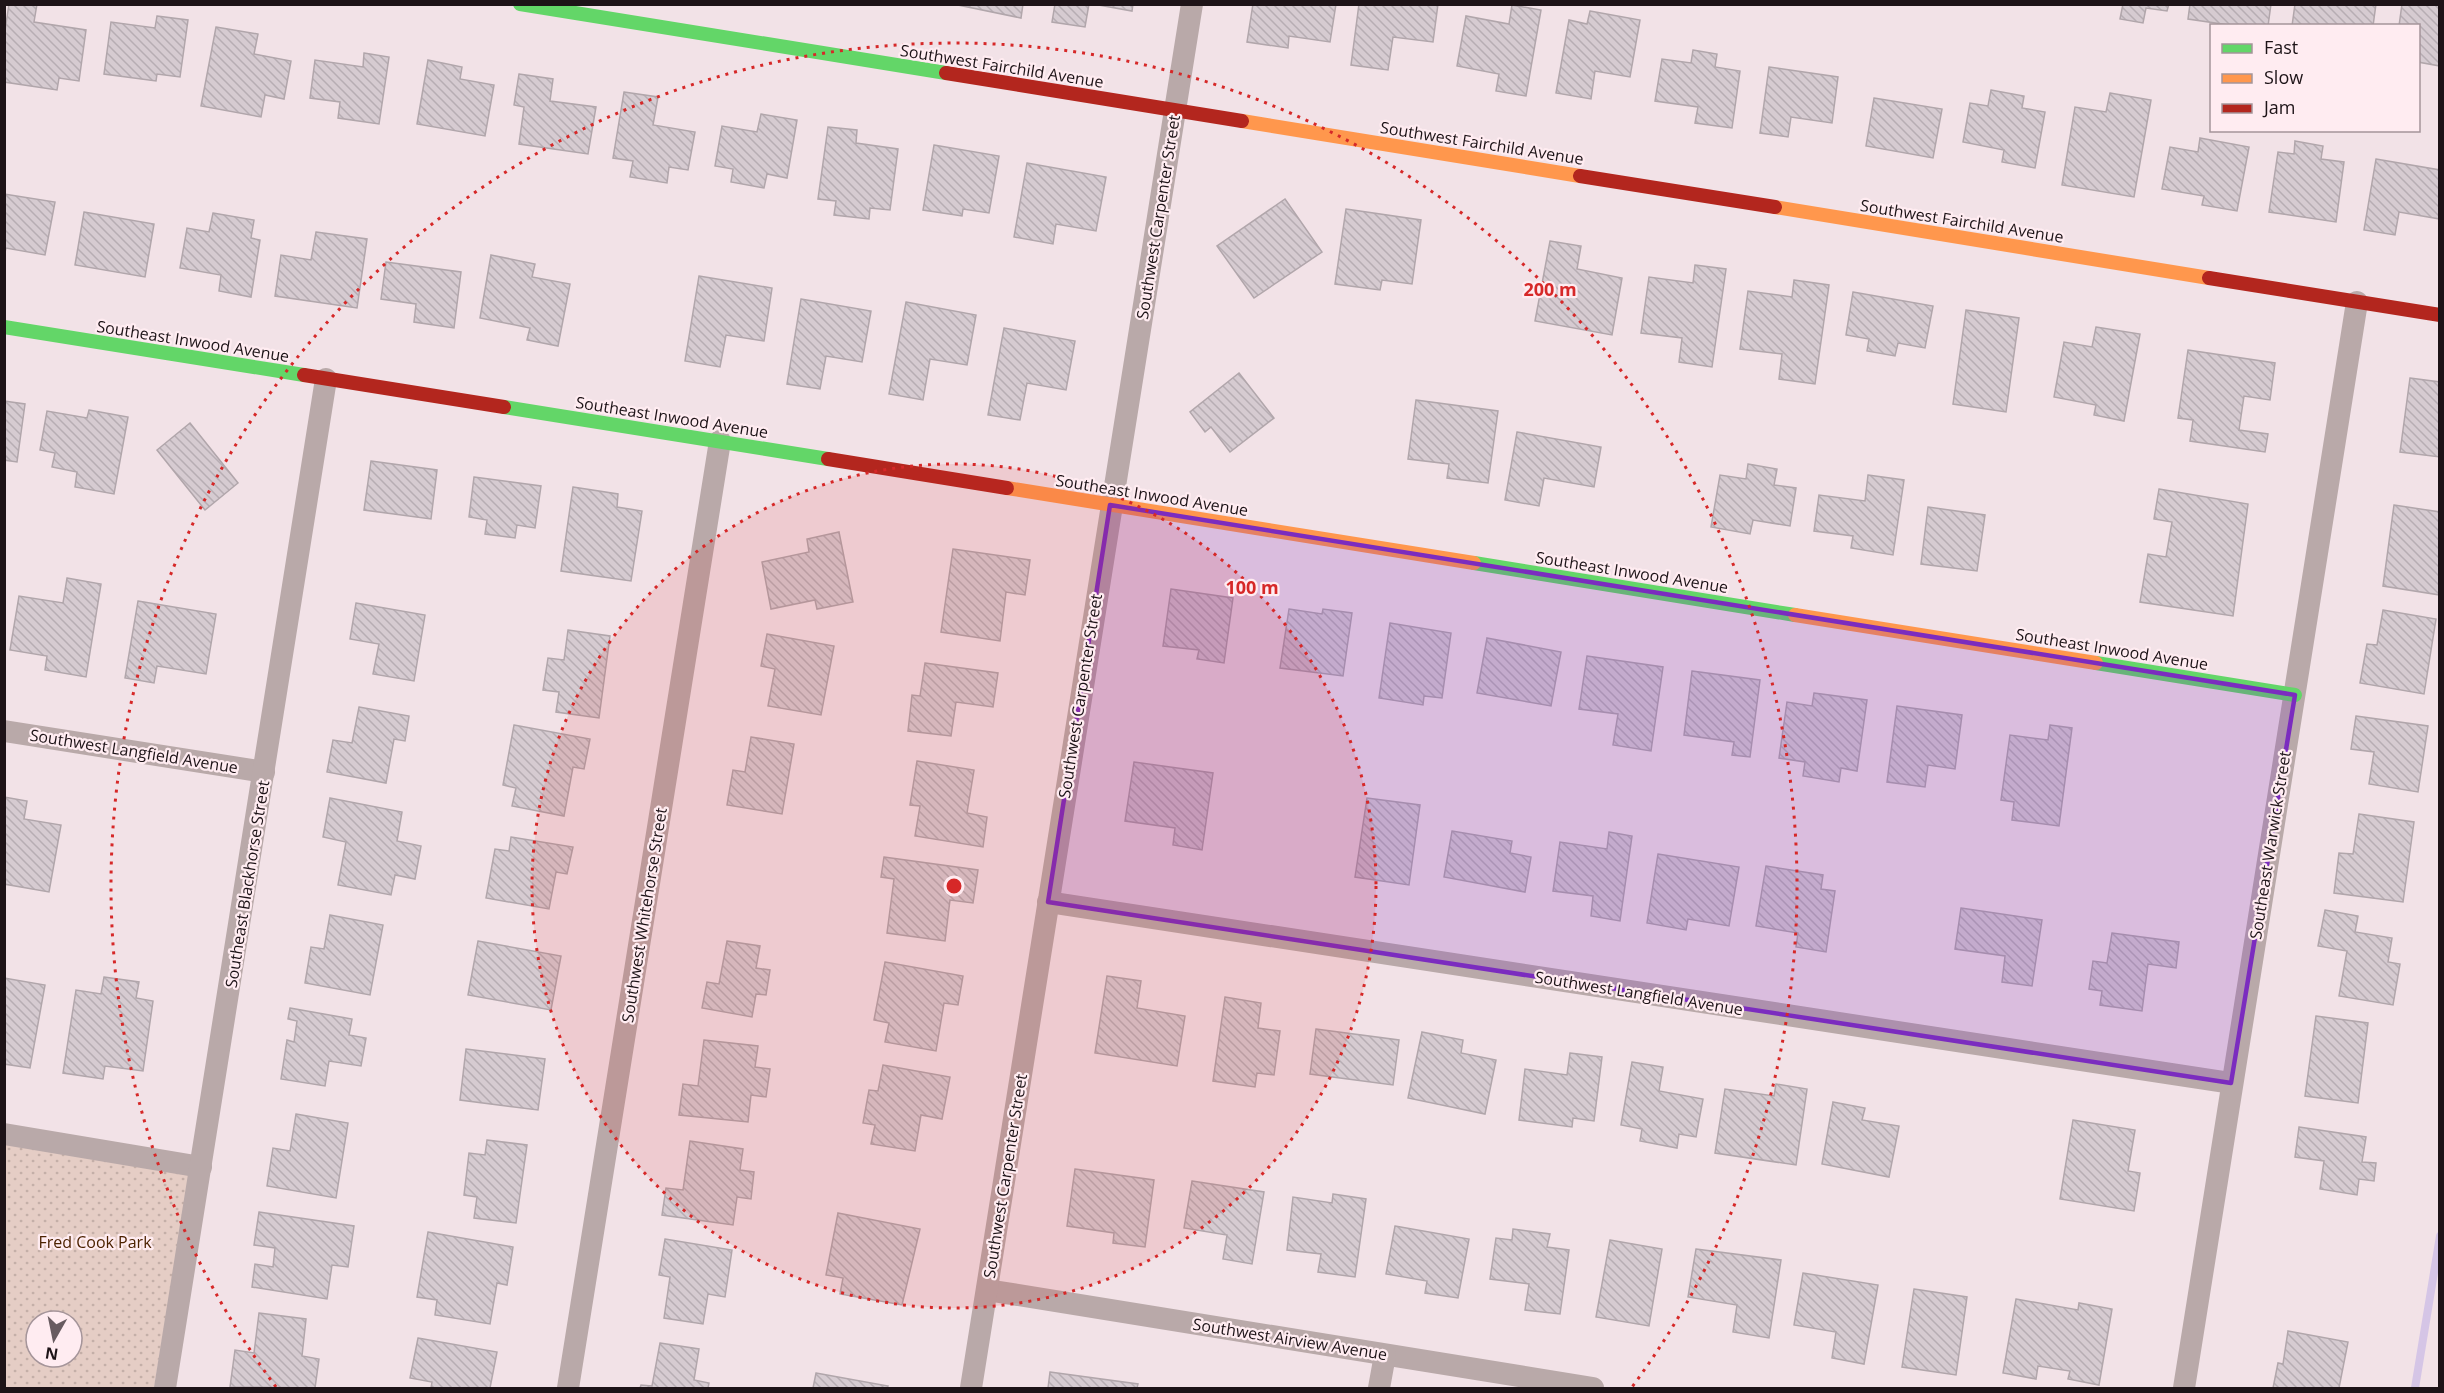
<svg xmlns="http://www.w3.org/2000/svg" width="2444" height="1393" font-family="'Open Sans',sans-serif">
	<defs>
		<pattern id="park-dots" width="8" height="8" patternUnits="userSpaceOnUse" patternTransform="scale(1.5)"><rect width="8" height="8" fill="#e5cdc5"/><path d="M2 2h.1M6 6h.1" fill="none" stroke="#c4afa8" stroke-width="1.8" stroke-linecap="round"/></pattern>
		<pattern id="building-back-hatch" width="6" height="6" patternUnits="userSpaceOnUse" patternTransform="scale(1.5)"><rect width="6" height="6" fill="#d6cbd1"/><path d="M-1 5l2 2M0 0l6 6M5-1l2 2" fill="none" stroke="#b7adb3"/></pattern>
	</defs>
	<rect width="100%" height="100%" fill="#f2e2e7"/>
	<path fill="url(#park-dots)" fill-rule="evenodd" d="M4 1143 190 1174 154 1388H5ZM36 1321H72V1357H36Z"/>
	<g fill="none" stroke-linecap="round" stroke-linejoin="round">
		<path stroke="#d5c5e6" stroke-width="8" d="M2415 1388 2440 1236"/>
	</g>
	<g fill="url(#building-back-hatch)" stroke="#b1a6ab" stroke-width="1.5">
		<path d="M9 4H37L34 22 86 30 79 81 59 78 57 90 4 82V37Z"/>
		<path d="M953 4H1023L1021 18Z"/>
		<path d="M1055 4H1089L1085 27 1052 22Z"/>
		<path d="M1093 4H1133L1132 11Z"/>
		<path d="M1253 4H1336L1330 42 1289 36 1288 48 1247 42Z"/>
		<path d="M1359 4H1438L1433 42 1393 37 1388 70 1351 65Z"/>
		<path d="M2123 4H2169L2167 11 2146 8 2143 23 2120 19Z"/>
		<path d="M2190 4H2271L2268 26H2236L2188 19Z"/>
		<path d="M2295 4H2376L2373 26H2292Z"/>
		<path d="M2402 4 2440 5V66L2418 62V26H2399Z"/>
		<path d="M1512 5 1541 10 1526 96 1496 91 1499 74 1457 66 1466 16 1509 24Z"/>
		<path d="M1590 11 1640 20 1630 77 1595 71 1591 99 1556 93 1569 20 1587 24Z"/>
		<path d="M157 16 188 20 180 77 157 74 156 81 104 74 111 22 155 28Z"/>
		<path d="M216 27 258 34 254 54 291 61 284 99 265 95 261 117 201 106Z"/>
		<path d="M1693 50 1717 54 1715 67 1740 71 1732 128 1695 123 1698 107 1655 101 1662 59 1691 63Z"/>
		<path d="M364 53 389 57 379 124 338 118 340 102 310 98 315 60 363 67Z"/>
		<path d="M428 60 462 67 460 79 494 85 485 136 417 124Z"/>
		<path d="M1769 67 1838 77 1832 123 1791 117 1788 137 1760 133Z"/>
		<path d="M519 74 553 79 550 101 596 107 588 154 519 144 524 107 514 105Z"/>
		<path d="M1991 90 2024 96 2022 108 2045 112 2035 168 2002 162 2004 150 1963 142 1970 103 1988 106Z"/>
		<path d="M624 92 658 97 653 125 695 132 688 170 669 167 667 183 630 177 633 161 613 158Z"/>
		<path d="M2110 93 2151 100 2134 197 2062 185 2075 107 2106 112Z"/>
		<path d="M1874 98 1942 109 1933 158 1866 146Z"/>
		<path d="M761 114 797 120 787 178 767 174 764 188 731 182 733 169 715 166 722 126 757 132Z"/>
		<path d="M828 127 857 130 856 143 898 149 890 210 870 208 869 219 834 215 836 201 818 199Z"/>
		<path d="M2200 138 2249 147 2237 211 2202 205 2204 196 2162 189 2170 147 2198 152Z"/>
		<path d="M2295 141 2323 146 2321 159 2344 162 2336 222 2269 212 2278 152 2294 154Z"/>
		<path d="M934 145 999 156 989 213 963 209 962 216 923 210Z"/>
		<path d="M2376 159 2440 170V219L2399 212 2395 235 2364 230Z"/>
		<path d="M1027 163 1106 177 1096 231 1056 224 1053 244 1014 237Z"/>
		<path d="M4 194 55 202 45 255 6 248 4 256Z"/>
		<path d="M1285 199 1322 252 1254 298 1217 246Z"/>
		<path d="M1346 209 1421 220 1412 284 1382 280 1380 290 1335 284Z"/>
		<path d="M84 212 154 224 145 277 75 265Z"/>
		<path d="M213 213 254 220 251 238 260 240 251 297 219 291 221 275 180 268 187 228 209 232Z"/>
		<path d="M316 232 367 239 357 308 275 296 281 255 311 260Z"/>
		<path d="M1550 241 1581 246 1577 269 1622 278 1612 335 1535 321Z"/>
		<path d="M491 255 535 264 532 277 570 284 558 346 527 340 530 328 480 318Z"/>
		<path d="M386 262 461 272 454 328 414 322 416 304 381 299Z"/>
		<path d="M1695 265 1726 269 1712 367 1679 362 1682 338 1641 333 1649 277 1693 283Z"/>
		<path d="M699 276 772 288 764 341 726 335 720 367 685 361Z"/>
		<path d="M1794 280 1829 285 1815 384 1779 379 1782 354 1740 349 1748 291 1792 297Z"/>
		<path d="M1853 292 1933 306 1925 348 1898 343 1895 356 1867 351 1869 339 1846 335Z"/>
		<path d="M801 299 871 311 862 362 826 356 820 389 787 384Z"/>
		<path d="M906 302 976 315 967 365 930 359 923 400 889 394Z"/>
		<path d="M1966 310 2019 318 2006 412 1953 404Z"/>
		<path d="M2096 327 2140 334 2124 421 2094 415 2096 405 2054 397 2064 342 2092 347Z"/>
		<path d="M1004 328 1075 341 1066 390 1027 383 1020 420 988 415Z"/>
		<path d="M2188 350 2275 363 2270 400 2244 396 2239 430 2268 434 2265 452 2190 441 2193 420 2178 418Z"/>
		<path d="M1239 373 1274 418 1230 452 1211 427 1205 432 1190 412Z"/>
		<path d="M2410 378 2440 382V457L2400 452Z"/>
		<path d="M1416 400 1498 411 1488 483 1447 478 1449 464 1408 459Z"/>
		<path d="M4 401 25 404 17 462 4 460Z"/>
		<path d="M89 410 128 417 114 494 75 487 77 472 52 467 55 453 40 450 47 411 87 418Z"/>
		<path d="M190 423 238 483 205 510 157 450Z"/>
		<path d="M1517 432 1601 447 1594 487 1544 478 1539 506 1505 500Z"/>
		<path d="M371 461 437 470 431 519 364 510Z"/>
		<path d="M1748 464 1777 469 1774 485 1796 488 1790 526 1753 520 1750 534 1711 527 1720 475 1746 479Z"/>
		<path d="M1868 475 1904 480 1893 555 1851 548 1853 536 1814 531 1819 495 1865 501Z"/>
		<path d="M474 477 541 486 535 528 517 525 515 538 485 534 487 520 469 517Z"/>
		<path d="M573 487 618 494 617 507 642 511 631 581 561 571Z"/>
		<path d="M2159 489 2248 504 2233 616 2140 602 2148 554 2166 557 2172 522 2154 519Z"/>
		<path d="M2394 505 2440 512V595L2383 586Z"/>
		<path d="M1928 507 1985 515 1977 571 1921 564Z"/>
		<path d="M839 532 853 602 817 609 815 600 771 609 762 562 809 552 807 539Z"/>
		<path d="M953 549 1030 560 1025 595 1006 592 1000 641 941 632Z"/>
		<path d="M67 578 101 584 86 677 45 670 47 656 10 650 19 596 63 603Z"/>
		<path d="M1171 589 1233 598 1224 663 1197 659 1199 650 1163 646Z"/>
		<path d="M138 601 216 614 206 674 157 666 154 683 125 678Z"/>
		<path d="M356 603 425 615 414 681 373 674 379 644 350 639Z"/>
		<path d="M1289 609 1322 614 1323 609 1352 613 1343 676 1280 668Z"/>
		<path d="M2383 610 2436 619 2424 694 2360 683 2367 644 2377 645Z"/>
		<path d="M1390 623 1451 633 1442 698 1424 696 1423 705 1379 698Z"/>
		<path d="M568 630 610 636 599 718 556 712 559 692 543 690 548 658 564 660Z"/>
		<path d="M767 634 834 646 821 715 768 706 775 669 761 666Z"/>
		<path d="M1487 638 1561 652 1551 706 1477 693Z"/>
		<path d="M1587 656 1663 667 1651 751 1613 745 1618 714 1579 709Z"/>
		<path d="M925 663 998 673 993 707 956 702 951 736 908 731 912 695 920 696Z"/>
		<path d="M1692 671 1760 680 1750 757 1732 755 1734 742 1684 735Z"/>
		<path d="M1814 693 1867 700 1857 771 1841 768 1839 782 1803 776 1805 762 1779 758 1787 702 1812 706Z"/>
		<path d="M1897 706 1962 715 1955 769 1928 765 1925 787 1887 782Z"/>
		<path d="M359 707 409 716 405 741 394 739 386 783 327 772 333 740 352 743Z"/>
		<path d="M2356 716 2428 726 2418 792 2369 784 2374 752 2351 749Z"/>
		<path d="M514 725 590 739 584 769 573 767 564 816 512 806 516 788 503 785Z"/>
		<path d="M2050 725 2072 728 2059 826 2012 820 2014 802 2001 800 2010 735 2048 740Z"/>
		<path d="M751 737 794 744 782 814 727 805 733 770 745 772Z"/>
		<path d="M917 761 974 770 967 813 987 817 983 847 915 836 920 806 910 805Z"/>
		<path d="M1134 762 1213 773 1202 850 1173 845 1175 828 1125 821Z"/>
		<path d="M4 797 27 801 24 819 61 825 49 892 4 884Z"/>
		<path d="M330 798 402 812 397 841 421 846 415 879 395 875 391 895 338 885 346 842 323 837Z"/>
		<path d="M1367 798 1420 805 1409 885 1355 877Z"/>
		<path d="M2359 814 2414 822 2403 902 2334 893 2339 853 2353 854Z"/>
		<path d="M1452 831 1512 841 1510 853 1531 857 1525 892 1444 877Z"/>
		<path d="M1609 832 1632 836 1620 921 1591 916 1593 896 1553 891 1560 842 1607 849Z"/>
		<path d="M511 837 573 847 567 874 556 872 549 909 486 898 495 849 509 851Z"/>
		<path d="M1658 854 1739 867 1729 926 1688 919 1686 930 1647 923Z"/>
		<path d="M884 857 978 870 973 903 950 900 945 941 887 933 894 879 881 877Z"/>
		<path d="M1766 866 1823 875 1821 889 1835 891 1826 952 1796 947 1798 933 1756 926Z"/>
		<path d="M1961 908 2042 920 2032 986 2002 982 2005 956 1955 949Z"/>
		<path d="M2325 910 2358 916 2355 932 2392 938 2388 962 2400 964 2393 1005 2339 996 2347 951 2318 946Z"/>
		<path d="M330 915 383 925 370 995 305 983 311 947 324 949Z"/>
		<path d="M2112 933 2179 942 2176 968 2148 964 2142 1011 2100 1005 2102 991 2089 989 2093 961 2107 963Z"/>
		<path d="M478 941 561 956 551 1010 468 995Z"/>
		<path d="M727 941 760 946 756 968 770 970 766 995 756 994 752 1017 702 1008 707 982 719 984Z"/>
		<path d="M885 962 963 976 958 1005 944 1003 936 1051 885 1042 889 1023 874 1020Z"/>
		<path d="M1107 976 1141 981 1137 1008 1185 1016 1177 1066 1095 1053Z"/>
		<path d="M104 977 139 982 136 998 153 1001 143 1071 105 1066 103 1079 63 1073 76 990 101 994Z"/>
		<path d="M4 978 45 985 30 1068 4 1064Z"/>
		<path d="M1225 997 1261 1003 1258 1028 1280 1031 1274 1075 1257 1073 1255 1087 1213 1081Z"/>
		<path d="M290 1008 352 1019 349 1035 366 1038 361 1066 329 1061 325 1086 281 1079 287 1040 294 1042 297 1021 288 1019Z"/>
		<path d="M2316 1016 2368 1023 2358 1103 2305 1096Z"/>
		<path d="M1316 1029 1399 1040 1393 1085 1310 1074Z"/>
		<path d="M1422 1032 1463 1040 1461 1053 1496 1060 1485 1114 1408 1098Z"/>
		<path d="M704 1040 758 1046 755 1067 770 1069 766 1097 751 1095 748 1122 679 1115 683 1084 698 1086Z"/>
		<path d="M466 1049 545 1059 538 1110 460 1100Z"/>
		<path d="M1570 1053 1602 1057 1594 1121 1573 1118 1572 1127 1519 1120 1525 1069 1567 1075Z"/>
		<path d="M1632 1062 1663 1067 1659 1091 1703 1099 1696 1137 1679 1134 1677 1148 1640 1141 1642 1129 1621 1125Z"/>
		<path d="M883 1065 950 1077 942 1119 921 1115 915 1151 871 1144 875 1125 863 1123 869 1090 878 1091Z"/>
		<path d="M1776 1084 1807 1089 1796 1165 1715 1153 1725 1089 1774 1096Z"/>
		<path d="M1833 1102 1865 1108 1862 1120 1899 1126 1889 1177 1822 1164Z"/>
		<path d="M296 1114 348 1123 336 1198 267 1186 273 1148 290 1151Z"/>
		<path d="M2073 1120 2135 1130 2128 1171 2140 1173 2134 1211 2060 1199Z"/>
		<path d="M2299 1127 2366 1137 2362 1162 2376 1163 2374 1181 2359 1179 2357 1195 2320 1189 2324 1161 2295 1157Z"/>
		<path d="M487 1140 527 1145 516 1223 474 1218 477 1197 464 1195 469 1153 485 1155Z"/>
		<path d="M690 1141 743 1149 740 1170 754 1172 751 1199 737 1197 733 1225 662 1215 666 1188 683 1190Z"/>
		<path d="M1075 1169 1154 1180 1145 1247 1113 1243 1114 1233 1067 1226Z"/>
		<path d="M1192 1181 1264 1192 1252 1264 1223 1259 1227 1235 1184 1228Z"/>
		<path d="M1333 1194 1366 1199 1355 1277 1318 1272 1321 1254 1287 1250 1293 1197 1332 1203Z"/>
		<path d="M259 1212 354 1226 348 1267 332 1265 327 1299 252 1287 255 1264 273 1267 275 1248 254 1245Z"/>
		<path d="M838 1213 920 1229 902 1305 840 1294 843 1278 826 1275Z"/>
		<path d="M1395 1226 1469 1239 1458 1298 1425 1293 1427 1281 1386 1274Z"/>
		<path d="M1513 1229 1550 1234 1547 1247 1569 1250 1560 1314 1525 1310 1529 1284 1490 1279 1496 1238 1512 1240Z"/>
		<path d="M428 1232 513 1247 507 1285 497 1283 490 1324 435 1315 437 1300 417 1297Z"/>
		<path d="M665 1239 732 1250 725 1297 708 1294 703 1324 664 1318 670 1277 659 1275Z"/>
		<path d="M1610 1240 1662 1249 1649 1326 1596 1317Z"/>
		<path d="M1696 1249 1781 1260 1769 1338 1733 1332 1737 1305 1688 1297Z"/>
		<path d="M1803 1273 1878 1285 1864 1364 1832 1358 1836 1332 1794 1325Z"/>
		<path d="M1914 1289 1967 1297 1956 1375 1902 1367Z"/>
		<path d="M2016 1299 2078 1310 2079 1303 2112 1309 2099 1385 2068 1379 2070 1371 2038 1366 2036 1379 2003 1373Z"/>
		<path d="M259 1313 306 1319 302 1356 319 1359 315 1388 230 1387 235 1350 254 1353Z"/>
		<path d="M2288 1331 2348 1342 2339 1388H2273L2278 1363 2283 1364Z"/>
		<path d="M418 1338 497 1352 490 1388H431L432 1382 410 1378Z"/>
		<path d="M660 1343 699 1349 694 1380 709 1383 708 1388H640L641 1385 652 1386Z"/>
		<path d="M1050 1372 1138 1384 1137 1388H1048Z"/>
		<path d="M816 1373 888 1386 887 1388H813Z"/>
	</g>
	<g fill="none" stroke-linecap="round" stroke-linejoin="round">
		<g stroke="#b9a9a9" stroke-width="22">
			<path d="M4 731 264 772"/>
			<path d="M1048 902 2231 1083"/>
			<path d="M4 1134 201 1167"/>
			<path d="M987 1290 1593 1388"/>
			<path d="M165 1388 326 379"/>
			<path d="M568 1388 720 441"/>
			<path d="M971 1388 1192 4"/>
			<path d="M1379 1388 1385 1355"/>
			<path d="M2184 1388 2357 302"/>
		</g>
		<g stroke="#63d668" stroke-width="14">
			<path d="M520 4 946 73"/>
			<path d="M4 327 304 375"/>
			<path d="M504 407 828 459"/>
			<path d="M1474 563 1795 615"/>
			<path d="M2096 663 2295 695"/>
		</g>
		<g stroke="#ff974d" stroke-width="14">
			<path d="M1242 121 1580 176"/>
			<path d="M1775 207 2209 278"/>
			<path d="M1007 488 1474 563"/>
			<path d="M1795 615 2096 663"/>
		</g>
		<g stroke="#b3261e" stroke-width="14">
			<path d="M946 73 1242 121"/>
			<path d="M1580 176 1775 207"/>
			<path d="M2209 278 2440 315"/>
			<path d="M304 375 504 407"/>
			<path d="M828 459 1007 488"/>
		</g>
	</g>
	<path fill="#7b2cbf" fill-opacity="0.2" stroke="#7b2cbf" stroke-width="4.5" stroke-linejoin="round" d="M1110 505 2295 695 2231 1083 1048 902Z"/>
	<circle cx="954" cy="886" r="422" fill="#d62828" fill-opacity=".12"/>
	<g fill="none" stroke="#d62828" stroke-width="3" stroke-dasharray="3 6">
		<circle cx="954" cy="886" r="422"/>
		<path d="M276 1387A843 843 0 1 1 1632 1387"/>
	</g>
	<g text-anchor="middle" stroke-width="4.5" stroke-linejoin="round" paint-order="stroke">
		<g font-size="16" fill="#1d1317" stroke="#ffecf1">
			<text transform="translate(1002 66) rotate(9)" y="6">Southwest Fairchild Avenue</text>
			<text transform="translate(1482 143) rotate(9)" y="6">Southwest Fairchild Avenue</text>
			<text transform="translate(1158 217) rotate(-81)" y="6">Southwest Carpenter Street</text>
			<text transform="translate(1962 221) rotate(9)" y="6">Southwest Fairchild Avenue</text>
			<text transform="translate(193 341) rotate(9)" y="6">Southeast Inwood Avenue</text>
			<text transform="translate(672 417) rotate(9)" y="6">Southeast Inwood Avenue</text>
			<text transform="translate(1152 495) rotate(9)" y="6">Southeast Inwood Avenue</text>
			<text transform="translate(1632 572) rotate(9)" y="6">Southeast Inwood Avenue</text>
			<text transform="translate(2112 649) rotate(9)" y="6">Southeast Inwood Avenue</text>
			<text transform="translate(1080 696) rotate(-81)" y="6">Southwest Carpenter Street</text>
			<text transform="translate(134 751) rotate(9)" y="6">Southwest Langfield Avenue</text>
			<text transform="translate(2270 845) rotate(-81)" y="6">Southeast Warwick Street</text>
			<text transform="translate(247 884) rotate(-81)" y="6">Southeast Blackhorse Street</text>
			<text transform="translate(644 915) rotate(-81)" y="6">Southwest Whitehorse Street</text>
			<text transform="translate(1639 993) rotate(9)" y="6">Southwest Langfield Avenue</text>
			<text transform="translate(1005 1176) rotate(-81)" y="6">Southwest Carpenter Street</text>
			<text transform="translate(1290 1339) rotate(9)" y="6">Southwest Airview Avenue</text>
		</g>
		<g font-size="16" fill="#4c2200" stroke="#ffecf1">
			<text x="95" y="1248">Fred Cook Park</text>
		</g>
	</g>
	<circle cx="954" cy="886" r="9" fill="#d62828" stroke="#ffecf1" stroke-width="3"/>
	<g font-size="18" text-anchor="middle" font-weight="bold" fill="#d62828" stroke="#ffecf1" stroke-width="4.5" stroke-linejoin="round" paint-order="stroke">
		<text x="1550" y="296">200 m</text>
		<text x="1252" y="594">100 m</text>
	</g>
	<rect width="2444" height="1393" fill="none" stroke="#1d1317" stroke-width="12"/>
	<rect x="2210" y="24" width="210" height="108" fill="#ffecf1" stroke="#a5959a" stroke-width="1.5"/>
	<rect x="2222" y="44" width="30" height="9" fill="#63d668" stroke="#a5959a" stroke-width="1.5"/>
	<text x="2264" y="54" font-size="18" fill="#1d1317">Fast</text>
	<rect x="2222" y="74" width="30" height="9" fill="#ff974d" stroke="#a5959a" stroke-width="1.5"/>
	<text x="2264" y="84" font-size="18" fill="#1d1317">Slow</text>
	<rect x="2222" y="104" width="30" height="9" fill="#b3261e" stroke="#a5959a" stroke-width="1.5"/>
	<text x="2264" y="114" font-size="18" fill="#1d1317">Jam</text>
	<g transform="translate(54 1339) rotate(189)"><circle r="28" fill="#ffecf1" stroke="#a5959a" stroke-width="1.5"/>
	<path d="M0-4.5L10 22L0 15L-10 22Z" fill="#685b60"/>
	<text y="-9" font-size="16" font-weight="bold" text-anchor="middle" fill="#1d1317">N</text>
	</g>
</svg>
